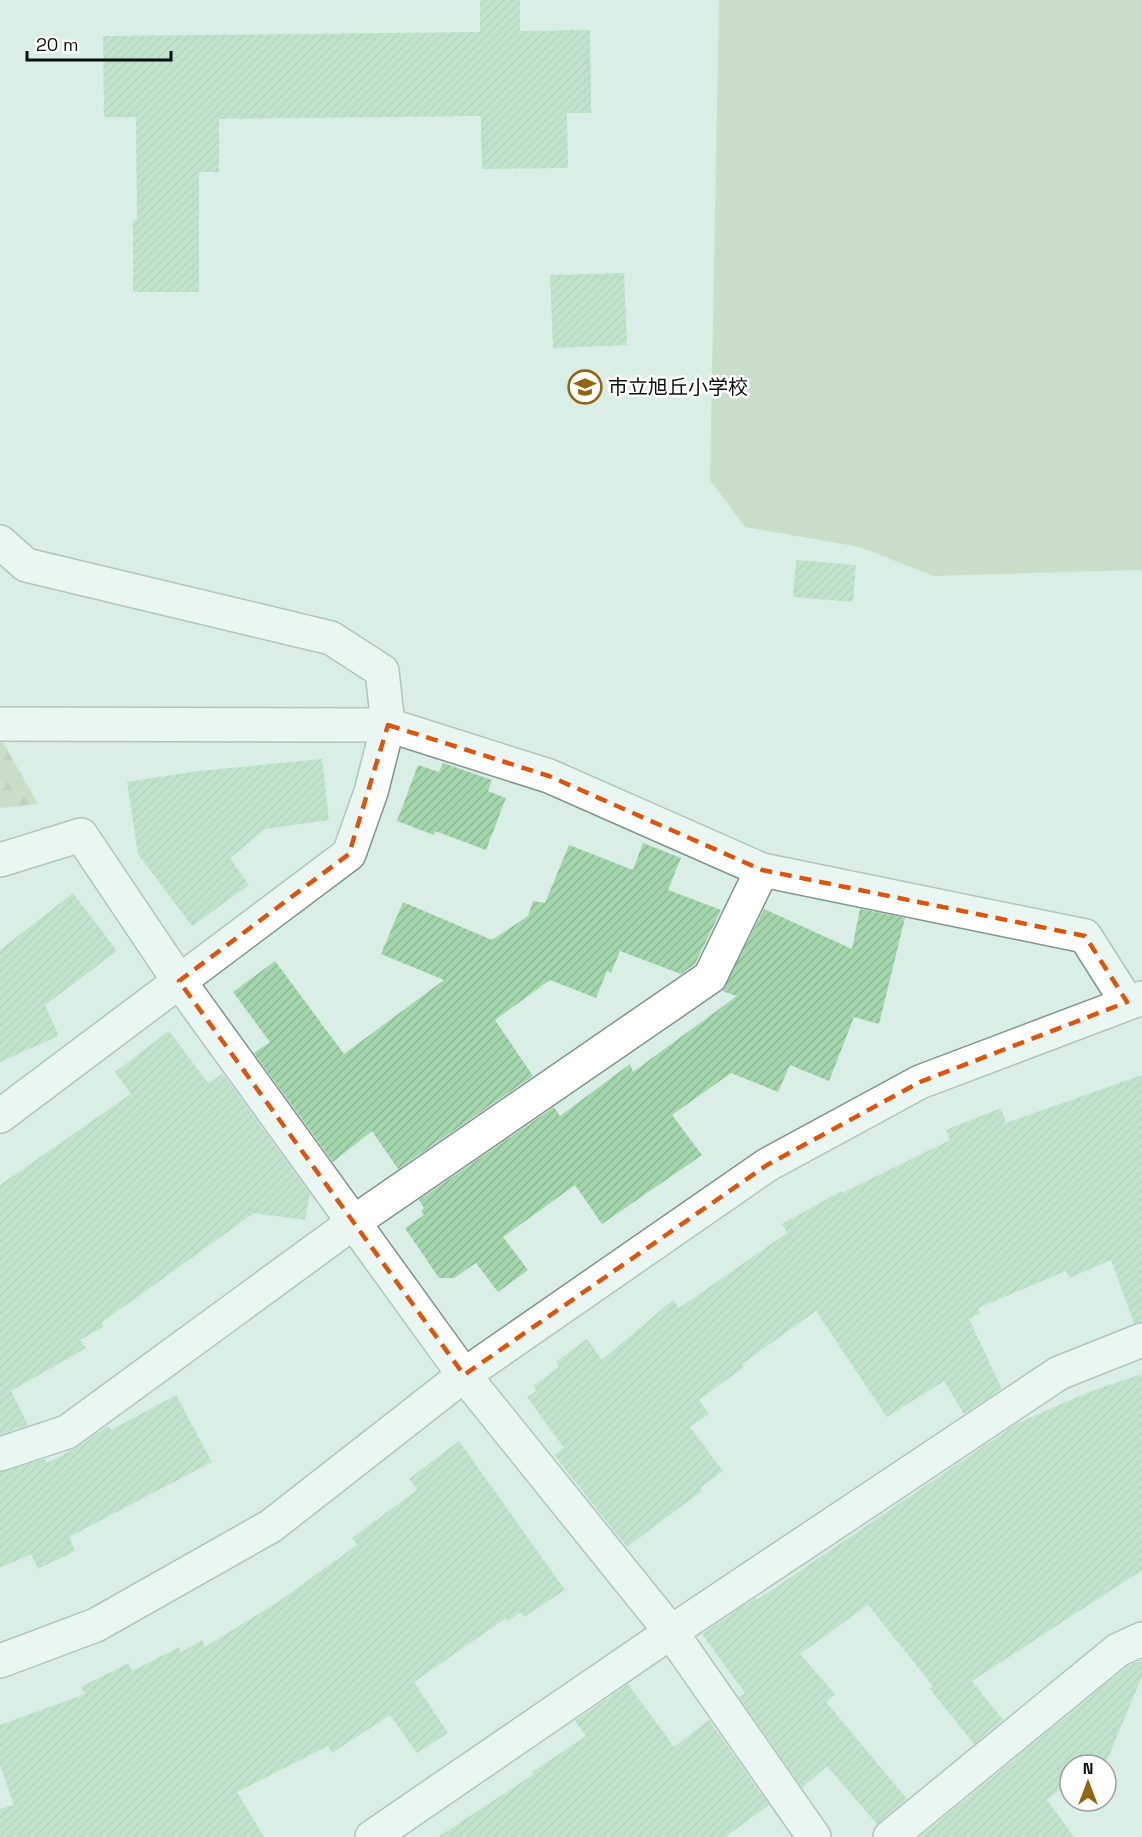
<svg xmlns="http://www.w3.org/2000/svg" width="1142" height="1837" font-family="'Space Grotesk','Noto Sans JP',sans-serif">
	<defs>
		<pattern id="forest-firs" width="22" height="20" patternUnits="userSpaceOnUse" patternTransform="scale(1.5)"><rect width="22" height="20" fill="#b7cda7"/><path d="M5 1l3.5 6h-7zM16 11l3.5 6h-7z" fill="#9caf8f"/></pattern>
		<pattern id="building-hatch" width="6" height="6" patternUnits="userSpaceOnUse" patternTransform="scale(1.5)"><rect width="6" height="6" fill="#a4d6ad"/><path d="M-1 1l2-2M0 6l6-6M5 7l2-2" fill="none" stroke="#8cb794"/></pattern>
	</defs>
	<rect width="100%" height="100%" fill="#d9efe5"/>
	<path fill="url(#forest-firs)" d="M0 737 38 804 0 808Z"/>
	<path fill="#b7cda7" d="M719 0H1142V570L933 576 860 547 745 527 710 480Z"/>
	<g fill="url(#building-hatch)">
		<path d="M480 0H520V31L590 30 591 113H567L568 168 482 169 481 116 219 119V172H199V292H133V220H137L136 117H104L103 36 480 32Z"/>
		<path d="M624 273 627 345 553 348 550 275Z"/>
		<path d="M796 560 856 565 853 602 793 597Z"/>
		<path d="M322 759 329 820 265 829 230 858 249 885 192 926 138 854 127 782 198 771Z"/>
		<path d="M443 763 492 780 488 791 506 798 486 850 435 831 434 835 397 821 418 765 439 772Z"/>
		<path d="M643 843 681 858 668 890 721 910 695 964 681 974 620 951 611 973 607 971 596 998 550 980 495 1020 533 1076 398 1169 372 1131 333 1162 254 1053 270 1042 233 992 275 961 344 1054 444 980 381 954 403 902 492 940 528 916 533 901 545 903 569 845 633 870Z"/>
		<path d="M73 893 117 951 45 1005 59 1036 0 1062V950Z"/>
		<path d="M764 909 852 949 860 909 905 918 879 1024 854 1017 829 1081 790 1065 778 1092 731 1073 672 1115 702 1155 602 1224 575 1185 503 1237 528 1270 498 1292 476 1263 454 1278H439L405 1228 424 1215 421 1211 424 1208 419 1200 554 1107 560 1116 630 1064 633 1072 737 996 722 991Z"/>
		<path d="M169 1031 208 1083 223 1074 310 1194 305 1220 254 1213 101 1323 103 1327 80 1340 86 1348 11 1391 28 1425 0 1434V1185L131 1094 115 1072Z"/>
		<path d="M1142 1075V1322L1134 1323 1111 1260 1069 1278 1066 1271 978 1308 980 1313 969 1319 1002 1389 964 1414 944 1381 887 1417 816 1311 742 1364 744 1367 699 1400 709 1414 690 1427 723 1471 700 1488 702 1491 627 1547 554 1455 564 1448 527 1397 536 1391 533 1386 559 1367 556 1362 587 1339 602 1360 673 1300 679 1308 787 1233 782 1224 841 1191 842 1193 950 1140 946 1130 1001 1108 1006 1123Z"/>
		<path d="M1142 1374V1570L972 1681 1003 1720 974 1744 930 1689 933 1686 868 1605 800 1654 835 1694 826 1702 907 1799 877 1824 827 1766 802 1788 739 1697 745 1693 702 1634 755 1598 757 1600 1018 1423 1089 1392Z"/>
		<path d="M176 1395 212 1462 69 1537 75 1551 38 1569 31 1554 0 1568V1472L45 1459 47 1463 78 1447 108 1426 111 1430Z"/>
		<path d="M459 1441 565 1590 524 1617 521 1612 508 1621 506 1618 414 1682 448 1733 417 1753 390 1715 332 1753 328 1746 237 1792 264 1837H0V1809L14 1805 0 1765V1725L85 1694 81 1687 129 1663 132 1671 179 1647 181 1652 202 1640 205 1647 278 1602 357 1545 352 1538 417 1490 409 1479Z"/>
		<path d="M1142 1660V1676L1105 1765H1070V1782L1047 1800 1074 1837H920L1128 1666Z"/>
		<path d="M628 1684 674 1747 709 1720 769 1805 725 1837H438L534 1774 532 1772 586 1736 575 1721Z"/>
	</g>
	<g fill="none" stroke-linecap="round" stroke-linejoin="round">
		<defs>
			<g id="minor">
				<path d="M0 724 388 725 549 776 762 870 1085 936 1127 1002"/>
				<path d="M0 860 81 835 179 981 464 1375 671 1632 814 1837"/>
				<path d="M0 1116 349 854 371 792 388 725"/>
				<path d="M0 1454 67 1432 354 1222 710 977 762 870"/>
				<path d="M372 1837 671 1632 1059 1373 1142 1340"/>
				<path d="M890 1837 1118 1650 1142 1639"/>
			</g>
			<g id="tertiary">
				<path d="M0 542 26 565 331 638 382 671 388 725"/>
				<path d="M0 1661 96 1625 271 1526 464 1375 767 1165 920 1082 1142 998"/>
			</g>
		</defs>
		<use href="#minor" stroke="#7f948b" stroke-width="36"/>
		<use href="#tertiary" stroke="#7f948b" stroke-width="36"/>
		<use href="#minor" stroke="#fff" stroke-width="33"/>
		<use href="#tertiary" stroke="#fff" stroke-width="33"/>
	</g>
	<path d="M0 0H1142V1837H0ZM388 725 549 776 762 870 1085 936 1127 1002 920 1082 767 1165 464 1375 179 981 349 854Z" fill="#d9efe5" fill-opacity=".55" fill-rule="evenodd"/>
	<path fill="none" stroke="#dd550c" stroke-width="4.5" stroke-dasharray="12 8" stroke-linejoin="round" d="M388 725 549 776 762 870 1085 936 1127 1002 920 1082 767 1165 464 1375 179 981 349 854Z"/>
	<defs>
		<symbol id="school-ring" viewBox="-11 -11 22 22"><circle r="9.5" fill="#fff" stroke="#926611" stroke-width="1.5"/><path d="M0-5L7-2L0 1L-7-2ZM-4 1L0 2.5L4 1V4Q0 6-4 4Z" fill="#926611"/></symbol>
	</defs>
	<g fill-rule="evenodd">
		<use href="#school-ring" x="566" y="368" width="38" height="38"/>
	</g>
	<g text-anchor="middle" stroke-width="5" stroke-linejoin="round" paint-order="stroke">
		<g font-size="20" fill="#09110e" stroke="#fff" text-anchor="start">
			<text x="608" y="394">市立旭丘小学校</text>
		</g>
	</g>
	<g transform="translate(1088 1783)"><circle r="28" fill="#ffffff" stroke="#9da09f" stroke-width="1.5"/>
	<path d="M0-4.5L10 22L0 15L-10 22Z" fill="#926611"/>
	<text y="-9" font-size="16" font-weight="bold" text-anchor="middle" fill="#09110e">N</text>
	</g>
	<path d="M27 51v9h144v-9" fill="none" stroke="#09110e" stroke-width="3"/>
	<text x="36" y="51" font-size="18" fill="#09110e" stroke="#ffffff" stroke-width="4.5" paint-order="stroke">20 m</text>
</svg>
